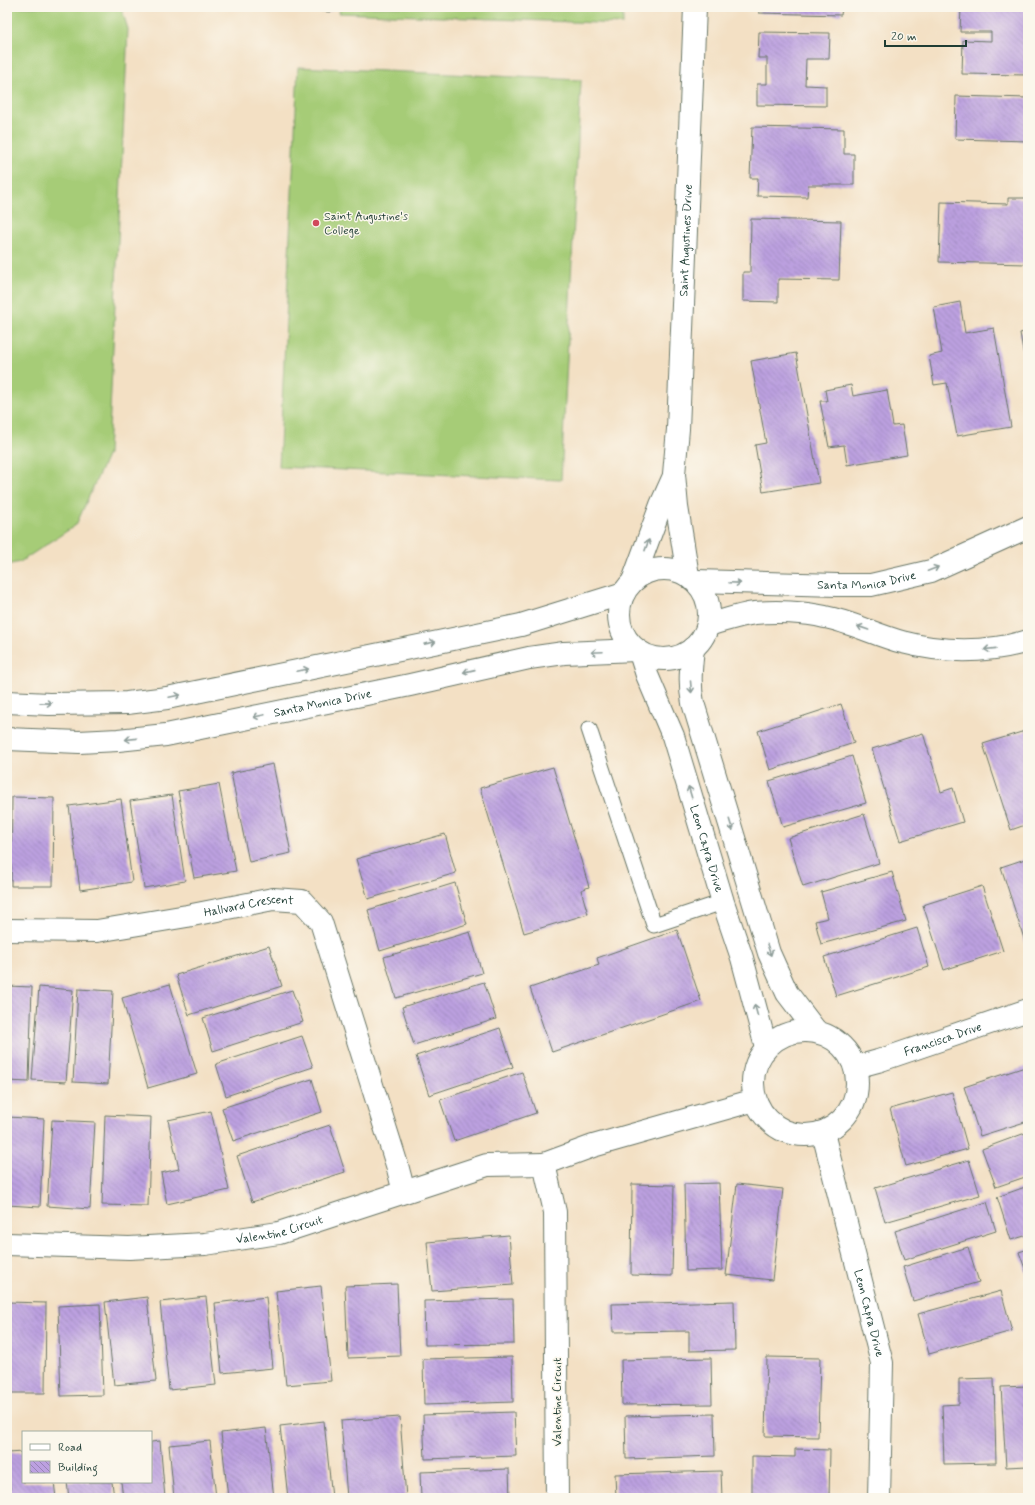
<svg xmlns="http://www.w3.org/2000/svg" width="1035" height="1505" font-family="Mynerve,sans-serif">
	<defs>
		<pattern id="building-back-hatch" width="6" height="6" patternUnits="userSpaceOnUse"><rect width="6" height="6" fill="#bca0e0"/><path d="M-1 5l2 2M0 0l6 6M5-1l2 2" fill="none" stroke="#9884b6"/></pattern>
	</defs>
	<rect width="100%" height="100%" fill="#fbf7ec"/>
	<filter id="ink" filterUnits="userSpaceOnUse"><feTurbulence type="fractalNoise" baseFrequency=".025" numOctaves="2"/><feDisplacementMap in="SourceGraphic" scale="8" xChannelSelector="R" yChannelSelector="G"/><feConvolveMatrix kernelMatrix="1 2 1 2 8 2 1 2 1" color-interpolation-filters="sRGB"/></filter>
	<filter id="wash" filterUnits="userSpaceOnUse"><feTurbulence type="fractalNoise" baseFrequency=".012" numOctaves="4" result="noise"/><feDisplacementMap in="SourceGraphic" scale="16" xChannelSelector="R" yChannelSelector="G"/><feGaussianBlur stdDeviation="0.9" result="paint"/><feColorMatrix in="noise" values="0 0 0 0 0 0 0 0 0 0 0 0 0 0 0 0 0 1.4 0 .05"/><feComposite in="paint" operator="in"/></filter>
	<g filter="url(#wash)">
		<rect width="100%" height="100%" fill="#f3e0c4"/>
		<g fill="#a6cc77" stroke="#628456">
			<path d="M7 7H121L128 29 108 454 76 525 20 562 7 565Z"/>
			<path d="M340 7H623V24L339 13Z"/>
			<path d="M298 67 581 80 561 480 279 467Z"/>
		</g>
		<g id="blocks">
			<g fill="url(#building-back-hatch)">
				<path d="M285 7H331V12L285 10Z"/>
				<path d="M760 7H842L841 15 759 13Z"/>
				<path d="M961 7H1028V75L962 74 963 40 991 41V32H960Z"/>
				<path d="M759 32 830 33 829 59H806L805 85 826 86V106L757 105V84H767V58H758Z"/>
				<path d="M956 96 1028 98V141L955 139Z"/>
				<path d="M752 127 844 129V154H854V185H808L807 197 757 196 758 178H750Z"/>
				<path d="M1008 198H1028V264L939 262 941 202 1008 204Z"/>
				<path d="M751 219 841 221 839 280 778 279V302L743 301V272H750Z"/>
				<path d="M960 302 965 333 994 328 1011 427 957 436 947 383 934 385 929 356 942 353 934 307Z"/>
				<path d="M1028 331V374H1027L1020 333Z"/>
				<path d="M796 353 819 483 763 492 755 445 766 443 751 361Z"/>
				<path d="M851 385 853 396 887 390 893 426 902 425 907 455 847 465 844 445 829 447 820 401H827L825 390Z"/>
				<path d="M841 704 854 743 770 770 758 731Z"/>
				<path d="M1028 730V824L1011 830 983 744Z"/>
				<path d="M923 733 941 792 953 788 963 822 900 841 872 749Z"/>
				<path d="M852 756 866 803 783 827 769 781Z"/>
				<path d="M273 764 291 853 249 862 231 773Z"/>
				<path d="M553 767 589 887 581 890 588 914 524 933 480 788Z"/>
				<path d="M219 784 236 871 194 878 178 791Z"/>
				<path d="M172 795 185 881 144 888 130 801Z"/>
				<path d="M12 797 54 798 53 886H11Z"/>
				<path d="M121 799 132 882 80 890 69 806Z"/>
				<path d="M864 814 879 863 803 887 788 838Z"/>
				<path d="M445 834 456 873 368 899 356 859Z"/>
				<path d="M1028 858V951L1001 867Z"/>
				<path d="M892 872 906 921 821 944 815 921 828 918 821 892Z"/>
				<path d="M455 883 467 924 380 951 368 910Z"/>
				<path d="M982 886 1003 951 944 970 923 905Z"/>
				<path d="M917 928 929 967 836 996 824 957Z"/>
				<path d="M677 930 701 1001 552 1052 530 988 599 965 597 958Z"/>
				<path d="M470 932 482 973 396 998 384 957Z"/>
				<path d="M269 946 282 986 189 1015 176 975Z"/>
				<path d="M484 982 496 1019 414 1045 402 1007Z"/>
				<path d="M170 984 197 1074 148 1088 122 998Z"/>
				<path d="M7 986 32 987 29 1082 7 1081Z"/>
				<path d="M39 987 73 990 66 1082 32 1080Z"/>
				<path d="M78 989 113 991 108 1084 73 1082Z"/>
				<path d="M292 990 303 1022 213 1051 203 1018Z"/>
				<path d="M500 1028 513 1067 429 1095 416 1056Z"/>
				<path d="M302 1036 313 1067 226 1096 216 1064Z"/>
				<path d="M1028 1066V1121L980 1136 964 1087Z"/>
				<path d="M522 1072 536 1113 454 1141 440 1100Z"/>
				<path d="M312 1079 322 1112 233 1141 222 1108Z"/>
				<path d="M952 1092 968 1149 906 1166 890 1109Z"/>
				<path d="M211 1111 229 1190 167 1204 161 1173 179 1169 168 1120Z"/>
				<path d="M105 1115 151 1117 148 1206 102 1205Z"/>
				<path d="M7 1117 44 1119 40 1207 7 1205Z"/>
				<path d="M52 1120 95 1122 90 1209 47 1206Z"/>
				<path d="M330 1125 345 1172 252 1202 237 1156Z"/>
				<path d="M1028 1132V1176L996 1187 982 1149Z"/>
				<path d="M969 1160 980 1195 885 1222 875 1188Z"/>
				<path d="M719 1183 722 1270 686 1271 684 1184Z"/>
				<path d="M632 1184 674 1185 672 1276 631 1275Z"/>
				<path d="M737 1184 783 1189 772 1280 726 1275Z"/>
				<path d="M1028 1186V1235L1011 1240 997 1197Z"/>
				<path d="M987 1202 996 1231 904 1260 895 1231Z"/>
				<path d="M509 1235 513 1285 432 1291 427 1242Z"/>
				<path d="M968 1247 979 1282 913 1301 903 1267Z"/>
				<path d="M1028 1249V1277L1019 1252Z"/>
				<path d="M397 1284 400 1356 348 1358 345 1286Z"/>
				<path d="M321 1286 331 1381 286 1385 276 1291Z"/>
				<path d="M1001 1291 1012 1331 929 1354 918 1314Z"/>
				<path d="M147 1297 156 1381 114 1385 105 1302Z"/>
				<path d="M206 1297 216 1385 169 1390 160 1302Z"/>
				<path d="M266 1297 273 1368 222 1373 215 1303Z"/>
				<path d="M513 1299 514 1344 425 1345 424 1301Z"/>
				<path d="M734 1301 735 1350 689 1351V1331L613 1332 612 1304Z"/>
				<path d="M7 1302 46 1303 45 1393H7Z"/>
				<path d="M100 1304 103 1395 61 1396 58 1306Z"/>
				<path d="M512 1357 513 1402 424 1405 423 1359Z"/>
				<path d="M767 1357 820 1358 818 1437 765 1436Z"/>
				<path d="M711 1358 712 1404 622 1405 621 1360Z"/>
				<path d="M994 1378 996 1463 944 1464 942 1405 959 1404V1379Z"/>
				<path d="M1028 1386V1466L1006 1467 1001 1387Z"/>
				<path d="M514 1412 516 1456 425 1459 423 1415Z"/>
				<path d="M714 1414 715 1456 626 1459 625 1416Z"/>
				<path d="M400 1417 406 1498H347L341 1421Z"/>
				<path d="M324 1421 332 1498H288L280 1426Z"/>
				<path d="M266 1428 274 1498H228L221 1433Z"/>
				<path d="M160 1441 165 1498H123L121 1482H151V1442Z"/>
				<path d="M210 1441 216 1498H174L169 1445Z"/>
				<path d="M795 1449 830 1450 829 1498H752V1456L795 1457Z"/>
				<path d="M23 1452V1482H54L56 1498H11L7 1453Z"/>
				<path d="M509 1469 510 1498H421L420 1472Z"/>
				<path d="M721 1471 722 1498H616L615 1474Z"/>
				<path d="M67 1482H112L114 1498H69Z"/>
			</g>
		</g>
	</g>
	<g filter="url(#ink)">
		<use href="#blocks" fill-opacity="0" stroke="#697666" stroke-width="1"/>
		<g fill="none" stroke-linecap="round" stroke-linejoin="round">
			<defs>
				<path id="lane" d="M589 729 654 925 723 902"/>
				<g id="street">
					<path id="s1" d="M7 930 97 931 187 916 273 899 302 901 321 922 397 1165 404 1192"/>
					<path id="s2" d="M856 1067 878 1061 1028 1010"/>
					<path id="s3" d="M7 1244 129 1248 205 1244 279 1233 487 1165 544 1164"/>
					<path d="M557 1498 555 1212 544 1164 593 1146 755 1100"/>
				</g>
				<g id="secondary">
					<circle cx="664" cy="614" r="45"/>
					<path id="s4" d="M688 576 677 507 674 474 678 429 695 7"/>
					<path d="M633 581 661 505 674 476"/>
					<path id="s5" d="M696 581 837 585H871L931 571 1028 527"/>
					<path d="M708 625C723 621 739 615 755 613 776 611 804 612 825 617 851 622 876 635 902 642 944 653 987 653 1028 641"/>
					<path d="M693 648C691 667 689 684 693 703L769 953 787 993 816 1031"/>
					<path id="s6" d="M640 653 647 675 673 736 723 902 742 958 766 1047"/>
					<path d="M7 702 49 704 127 703 167 698 521 625 624 593"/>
					<path id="s7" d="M7 739 79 742 118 740 166 735 410 685 529 658 564 653 636 650"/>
					<circle cx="805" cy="1083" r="52"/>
					<path id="s8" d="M823 1133 882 1363 879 1498"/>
				</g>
			</defs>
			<use href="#lane" stroke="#697666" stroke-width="17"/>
			<use href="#street" stroke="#697666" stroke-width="24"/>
			<use href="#secondary" stroke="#697666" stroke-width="24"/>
			<use href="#lane" stroke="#fff" stroke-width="15"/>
			<use href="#street" stroke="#fff" stroke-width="22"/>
			<use href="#secondary" stroke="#fff" stroke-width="22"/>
		</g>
		<defs><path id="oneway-shaft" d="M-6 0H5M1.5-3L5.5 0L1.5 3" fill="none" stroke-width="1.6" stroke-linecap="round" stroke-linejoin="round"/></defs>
		<g stroke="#8f9e9a">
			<use href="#oneway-shaft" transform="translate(647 545) rotate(-70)"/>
			<use href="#oneway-shaft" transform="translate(933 569) rotate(-21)"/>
			<use href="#oneway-shaft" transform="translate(735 583) rotate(2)"/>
			<use href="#oneway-shaft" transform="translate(863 628) rotate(-161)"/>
			<use href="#oneway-shaft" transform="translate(430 643) rotate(-11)"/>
			<use href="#oneway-shaft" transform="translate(990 649) rotate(174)"/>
			<use href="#oneway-shaft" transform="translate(597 652) rotate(177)"/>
			<use href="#oneway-shaft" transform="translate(303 670) rotate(-12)"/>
			<use href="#oneway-shaft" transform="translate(469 671) rotate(167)"/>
			<use href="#oneway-shaft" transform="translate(691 687) rotate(85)"/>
			<use href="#oneway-shaft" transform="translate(175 696) rotate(-12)"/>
			<use href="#oneway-shaft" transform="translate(46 703) rotate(1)"/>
			<use href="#oneway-shaft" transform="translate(259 716) rotate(168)"/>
			<use href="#oneway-shaft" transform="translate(131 739) rotate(174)"/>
			<use href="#oneway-shaft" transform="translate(690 792) rotate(-107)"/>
			<use href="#oneway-shaft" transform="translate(731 825) rotate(73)"/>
			<use href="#oneway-shaft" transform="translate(769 950) rotate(71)"/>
			<use href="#oneway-shaft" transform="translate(756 1010) rotate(-105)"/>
		</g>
	</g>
	<circle fill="#d1495b" stroke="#fbf7ec" stroke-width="1.5" cx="316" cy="223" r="4"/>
	<g text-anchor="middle" stroke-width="3" stroke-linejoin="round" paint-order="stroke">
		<g font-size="12" fill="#1f3d34" stroke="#fbf7ec" text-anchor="start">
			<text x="324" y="220">Saint Augustine's<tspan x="324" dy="14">College</tspan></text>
		</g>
		<g font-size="12" fill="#1f3d34" stroke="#fbf7ec">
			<text dy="4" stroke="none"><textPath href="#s4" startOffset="337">Saint Augustines Drive</textPath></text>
			<text dy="4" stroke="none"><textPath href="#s5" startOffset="171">Santa Monica Drive</textPath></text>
			<text dy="4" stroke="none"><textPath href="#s7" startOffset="319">Santa Monica Drive</textPath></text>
			<text dy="4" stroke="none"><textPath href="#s6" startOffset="207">Leon Capra Drive</textPath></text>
			<text dy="4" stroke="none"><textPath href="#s1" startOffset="244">Hallvard Crescent</textPath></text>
			<text dy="4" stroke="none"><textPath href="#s2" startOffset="91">Francisca Drive</textPath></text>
			<text dy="4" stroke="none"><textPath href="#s3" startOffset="274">Valentine Circuit</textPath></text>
			<text dy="4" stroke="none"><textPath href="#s8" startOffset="186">Leon Capra Drive</textPath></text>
			<text transform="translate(557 1402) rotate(-90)" y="4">Valentine Circuit</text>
		</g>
	</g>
	<rect width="1035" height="1505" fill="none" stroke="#fbf7ec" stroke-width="24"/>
	<rect x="22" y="1431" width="130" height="52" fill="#fbf7ec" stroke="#a3ada2"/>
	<rect x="30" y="1444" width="20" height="6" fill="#ffffff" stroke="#a3ada2"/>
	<text x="58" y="1451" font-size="12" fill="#1f3d34">Road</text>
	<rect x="30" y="1461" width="20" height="12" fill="url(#building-back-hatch)" stroke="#a3ada2"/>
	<text x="58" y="1471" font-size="12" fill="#1f3d34">Building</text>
	<path d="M885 40v6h81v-6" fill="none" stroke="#1f3d34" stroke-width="2"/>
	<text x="891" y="40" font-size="12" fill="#1f3d34" stroke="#fbf7ec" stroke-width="3" paint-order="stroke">20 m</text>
</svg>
